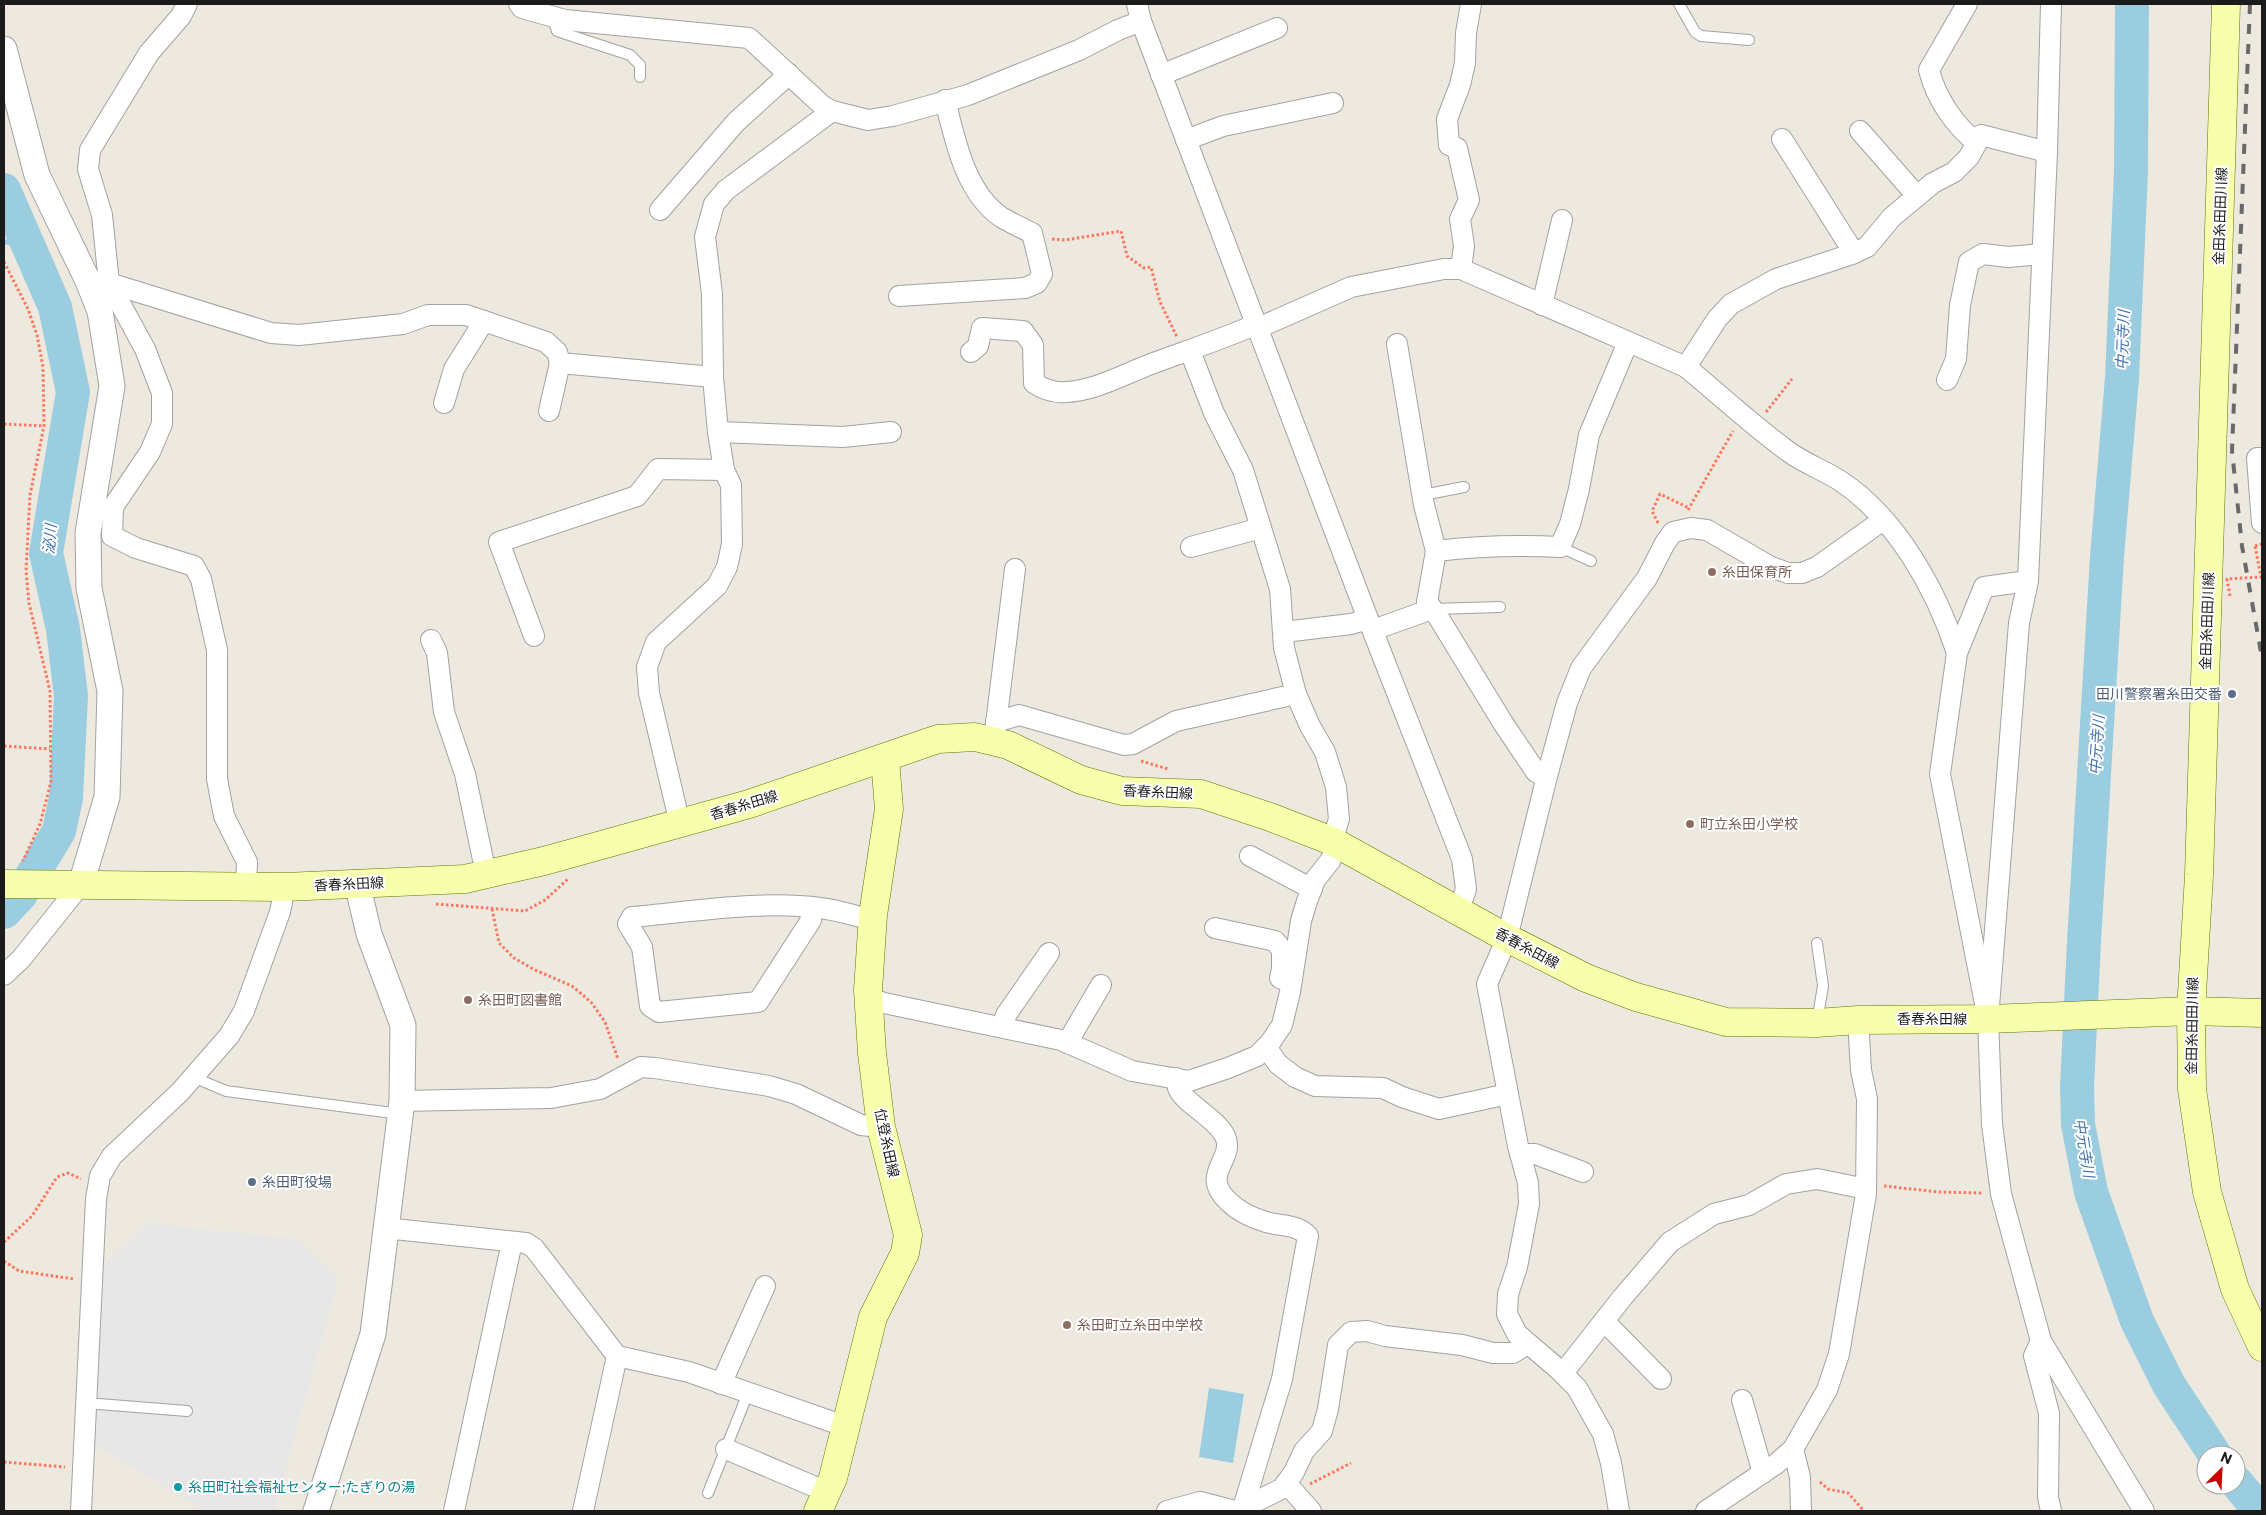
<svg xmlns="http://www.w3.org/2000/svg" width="2266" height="1515" font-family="Commissioner,'Noto Sans JP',sans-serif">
	<rect width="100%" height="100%" fill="#eee9df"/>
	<path fill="#e7e7e7" d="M147 1223 296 1239 339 1278 274 1511H207L87 1441 101 1266Z"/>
	<path fill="#9bcde0" d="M1209 1388 1244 1394 1233 1463 1199 1457Z"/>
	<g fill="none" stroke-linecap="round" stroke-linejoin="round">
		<path stroke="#9bcde0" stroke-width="5.5" d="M4 242H25"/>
		<g stroke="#9bcde0" stroke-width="34">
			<path d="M2132 4 2131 171 2122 378 2107 557 2084 942 2077 1086 2078 1124 2091 1192 2137 1321 2169 1385 2215 1455"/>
			<path d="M4 190 55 307 73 392 46 553 63 629 71 696 66 798 59 831 21 894 4 912"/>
			<path d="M2236 1482 2260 1511"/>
		</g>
		<defs>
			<g id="service">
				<path d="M1679 4 1695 32 1701 36 1749 40"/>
				<path d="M552 16 557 31 630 55 640 65V77"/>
				<path d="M1423 495 1464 487"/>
				<path d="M1560 547 1591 561"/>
				<path d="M1433 609 1500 607"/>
				<path d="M1817 943 1823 986 1817 1022"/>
				<path d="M193 1077 226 1091 400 1114"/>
				<path d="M86 1403 187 1411"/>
				<path d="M708 1493 748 1393"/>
			</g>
			<g id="minor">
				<path d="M187 4 181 16 149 53 90 150 88 169 102 215 109 283 145 349 162 393V424L150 452 113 507 112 536 136 548 194 566 201 579 217 650V779L224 816 247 862 246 887"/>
				<path d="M519 4 522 8 565 20 749 38 823 106 832 111 868 120 893 116 968 95 1079 50 1118 30 1141 21"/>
				<path d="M1137 4 1141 21 1368 619 1462 859 1466 889 1459 910"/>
				<path d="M1967 4 1929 70C1936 98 1954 125 1977 143"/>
				<path d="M1161 75 1277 28"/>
				<path d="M1860 131 1917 196"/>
				<path d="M1782 139 1854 253"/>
				<path d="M1186 140 1223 126 1333 103"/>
				<path d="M660 210 736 122 789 74"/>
				<path d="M1461 269 1464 246 1460 219 1469 200 1457 148 1449 145 1447 119 1460 85 1465 63 1466 33 1471 4"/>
				<path d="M100 282 109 283 271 333 299 335 403 324 428 315H466L546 342 557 352 560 363 713 377"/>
				<path d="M899 296 1025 288 1037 283 1042 274 1032 233C1022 228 1011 223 1001 217 965 192 955 140 945 100"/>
				<path d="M1542 305 1562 220"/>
				<path d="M1258 328 1351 287 1444 269H1461L1679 364 1686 367C1721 396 1753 426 1789 452 1804 463 1823 470 1839 480 1896 517 1936 589 1957 653"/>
				<path d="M1397 344 1424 505 1436 551 1427 602 1437 615 1503 723 1536 772 1547 776 1507 938 1487 984 1518 1146 1528 1183 1529 1204 1517 1267 1508 1294 1507 1314 1517 1334 1557 1368 1577 1388 1603 1434 1611 1463 1619 1511"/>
				<path d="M1190 351 1214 413 1243 470 1280 589 1284 648 1296 694 1310 726 1325 752 1336 787 1339 819 1332 841"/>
				<path d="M971 352 978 346 982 328 1023 331 1033 345 1034 383C1044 390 1053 393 1066 392 1093 391 1121 376 1146 366 1183 352 1220 340 1257 324"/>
				<path d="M1686 367 1717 319 1731 304 1776 279 1852 254 1867 247 1892 217 1933 183 1954 172 1969 157 1981 135 2047 152"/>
				<path d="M1947 380 1956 359 1960 305 1969 262 1983 254 2008 257 2042 254"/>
				<path d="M444 403 454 369 484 321"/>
				<path d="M549 411 560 363"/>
				<path d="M718 432 843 437 891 432"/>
				<path d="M2262 458H2257L2262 523"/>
				<path d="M1191 547 1261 528"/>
				<path d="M1436 551C1478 546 1518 545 1560 547L1570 524 1579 489 1589 435 1628 342"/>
				<path d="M2028 581 2019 623 1988 1019 1992 1124 2001 1194 2041 1341 2144 1511"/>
				<path d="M1373 630 1432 609"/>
				<path d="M1284 632 1351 624 1368 619"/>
				<path d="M534 636 499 542 637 496 658 469 724 470"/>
				<path d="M431 640 437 653 444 712 465 774 486 874"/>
				<path d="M996 722 1019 715 1124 745 1133 744 1176 721 1296 694"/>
				<path d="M995 732 1015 569"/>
				<path d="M1547 776 1567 703 1581 668 1647 578 1665 543 1673 532 1691 528 1707 530 1771 567 1788 573H1802L1817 567 1883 520"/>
				<path d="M680 824 649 693 647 667 656 642 717 586 727 567 732 544 731 485 724 470 718 432 713 377 712 294 705 237 714 204 726 190 832 111"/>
				<path d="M1250 856 1312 889"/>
				<path d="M810 907 811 920 758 1002 659 1012 650 1006 642 947 628 924 632 917C691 912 761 900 820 908 838 910 855 916 873 920"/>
				<path d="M1215 928 1275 941 1282 950V969L1280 978 1282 979"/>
				<path d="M4 975 21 959 81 884"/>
				<path d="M868 997 884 1003 1061 1040 1132 1071 1189 1081 1228 1068 1257 1056 1270 1043 1282 1025 1290 992 1301 921 1307 901 1315 880 1330 861 1338 844"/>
				<path d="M1988 1019 1940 774 1957 653 1984 587 2028 581 2047 152 2051 4"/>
				<path d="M1002 1027 1006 1015 1049 953"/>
				<path d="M1067 1043 1101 985"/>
				<path d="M1266 1047 1278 1064 1295 1077 1315 1086 1383 1088 1402 1097 1439 1109 1508 1094"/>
				<path d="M1176 1078C1177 1082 1177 1087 1179 1090 1186 1104 1217 1119 1225 1136 1236 1160 1198 1174 1229 1202 1238 1211 1253 1218 1266 1222 1280 1226 1298 1224 1308 1236L1282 1379 1243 1508"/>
				<path d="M402 1101 551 1098 600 1089 641 1067 655 1068 769 1086 796 1094 861 1125 881 1127"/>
				<path d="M1520 1154H1535L1583 1172"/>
				<path d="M385 1228 526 1243 534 1248 617 1356 689 1372 847 1427"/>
				<path d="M1604 1321 1661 1379"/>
				<path d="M2041 1341 2034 1356 2049 1413 2048 1497 2051 1511"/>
				<path d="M1563 1373 1622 1298 1670 1242 1714 1214 1749 1205 1786 1184 1817 1179 1866 1189"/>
				<path d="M721 1384 765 1286"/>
				<path d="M1742 1400 1763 1473"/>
				<path d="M726 1449 827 1492"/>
				<path d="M1793 1449 1800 1477 1801 1511"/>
				<path d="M1286 1483 1311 1511"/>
				<path d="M81 1511 96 1199 100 1176 112 1156 180 1092 229 1036 244 1011 280 912 285 887"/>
				<path d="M454 1511 512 1242"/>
				<path d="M583 1511 617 1356"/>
				<path d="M1167 1511 1200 1502 1235 1511"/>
				<path d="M1237 1511 1283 1488 1294 1472 1304 1451 1322 1431 1328 1409 1338 1345 1351 1332 1367 1331 1385 1336 1462 1345 1493 1353H1513L1527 1344"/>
				<path d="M1706 1511 1776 1464 1793 1449 1827 1390 1839 1354 1866 1194 1867 1099 1861 1070 1858 1020"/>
			</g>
			<g id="tertiary">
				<path d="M4 49 37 175 88 281 100 311 112 386 88 533 89 588 110 691 107 797 81 884"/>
				<path d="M316 1511 373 1334 402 1101 403 1025 369 934 357 883"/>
			</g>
			<g id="secondary">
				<path d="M2226 4 2199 875 2191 1011 2192 1089 2207 1192 2235 1289 2262 1347"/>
				<path d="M4 884 285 887 465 879 544 861 749 804 938 739 975 737 1008 745 1081 780 1122 791 1201 794 1270 817 1332 841 1507 938 1586 978 1636 997 1726 1022 1817 1023 1858 1020 1988 1019 2191 1011 2262 1013"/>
				<path d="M818 1511 833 1478 873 1317 905 1253 908 1235 881 1127 872 1053 868 990 873 915 889 809 885 759"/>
			</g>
		</defs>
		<use href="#service" stroke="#a2a2a2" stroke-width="12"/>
		<use href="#minor" stroke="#a2a2a2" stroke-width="22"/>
		<use href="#tertiary" stroke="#a2a2a2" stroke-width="27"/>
		<use href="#secondary" stroke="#627300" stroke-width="29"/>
		<g stroke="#ff755e" stroke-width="3" stroke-dasharray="2.5 2.5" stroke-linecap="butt">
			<path d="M1052 239 1065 240 1121 231 1127 256 1144 268 1151 267 1160 302 1177 337"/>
			<path d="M4 262 28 309 37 335 43 367 44 426 30 495 26 571 29 603 50 691 51 782 40 824 23 861"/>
			<path d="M1766 412 1792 379"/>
			<path d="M4 424 44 426"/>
			<path d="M1688 510 1733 431"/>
			<path d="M1658 523 1652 511 1660 494 1689 508"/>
			<path d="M2255 546 2262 544"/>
			<path d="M4 746 50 749"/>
			<path d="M1141 761 1168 769"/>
			<path d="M436 904 525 911 545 900 568 879"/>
			<path d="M492 909 499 943 514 958 533 969 572 986 591 1002 605 1022 618 1059"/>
			<path d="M1884 1186 1939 1192 1983 1193"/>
			<path d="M4 1242 32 1216 57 1177 68 1173 81 1179"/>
			<path d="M4 1261 19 1271 74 1279"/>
			<path d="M4 1462 65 1467"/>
			<path d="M1820 1482 1828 1489 1848 1493 1864 1511"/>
			<path d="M1310 1484 1351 1463"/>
		</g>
		<use href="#service" stroke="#fff" stroke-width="10"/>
		<use href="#minor" stroke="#fff" stroke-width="20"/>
		<use href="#tertiary" stroke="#fff" stroke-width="25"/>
		<use href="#secondary" stroke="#f7ffac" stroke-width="28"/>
		<path stroke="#696969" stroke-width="4" stroke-dasharray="10 10" stroke-linecap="butt" d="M2250 4 2232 451 2242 546 2262 658"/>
		<path stroke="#ff755e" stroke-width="3" stroke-dasharray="2.5 2.5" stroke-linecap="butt" d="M2230 596 2227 579 2261 577 2255 546"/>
	</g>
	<g fill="#8d6e63" stroke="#fff" stroke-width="2">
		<circle cx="1712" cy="572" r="5"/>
		<circle cx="1690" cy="824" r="5"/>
		<circle cx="468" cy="1000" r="5"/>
		<circle cx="1067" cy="1325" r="5"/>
	</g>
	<g fill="#5c6f8a" stroke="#fff" stroke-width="2">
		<circle cx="2232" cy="694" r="5"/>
		<circle cx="252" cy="1182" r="5"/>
	</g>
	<circle fill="#0f9aa8" stroke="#fff" stroke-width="2" cx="178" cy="1487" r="5"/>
	<g text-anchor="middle" stroke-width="4" stroke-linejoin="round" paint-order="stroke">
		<g font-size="14" fill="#1b1b1b" stroke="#fff">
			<text transform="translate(2220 216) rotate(-88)" y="5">金田糸田田川線</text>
			<text transform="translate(2207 621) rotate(-88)" y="5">金田糸田田川線</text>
			<text transform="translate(1158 792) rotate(3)" y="5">香春糸田線</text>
			<text transform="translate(744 805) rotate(-17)" y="5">香春糸田線</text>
			<text transform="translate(349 884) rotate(-3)" y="5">香春糸田線</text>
			<text transform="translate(1527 948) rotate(28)" y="5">香春糸田線</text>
			<text x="1932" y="1024">香春糸田線</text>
			<text transform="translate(2192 1026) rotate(-89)" y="5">金田糸田田川線</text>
			<text transform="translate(887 1143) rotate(78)" y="5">位登糸田線</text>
		</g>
		<g font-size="14" fill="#785e54" stroke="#fff" text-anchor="start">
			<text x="1722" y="577">糸田保育所</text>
			<text x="1700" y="829">町立糸田小学校</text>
			<text x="478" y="1005">糸田町図書館</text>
			<text x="1077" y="1330">糸田町立糸田中学校</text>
		</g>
		<g font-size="14" fill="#4e5e75" stroke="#fff" text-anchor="end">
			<text x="2222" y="699">田川警察署糸田交番</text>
			<text x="262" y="1187" text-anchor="start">糸田町役場</text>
		</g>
		<g font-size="14" fill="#0d838f" stroke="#fff" text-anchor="start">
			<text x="188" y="1492">糸田町社会福祉センター;たぎりの湯</text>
		</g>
		<g font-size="15" font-style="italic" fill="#4174b1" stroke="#fff">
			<text transform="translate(2123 340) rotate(-88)" y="5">中元寺川</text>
			<text transform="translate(50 539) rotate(-85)" y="5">泌川</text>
			<text transform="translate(2097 745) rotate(-86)" y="5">中元寺川</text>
			<text transform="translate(2084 1148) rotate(81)" y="5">中元寺川</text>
		</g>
	</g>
	<rect width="2266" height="1515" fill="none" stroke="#1b1b1b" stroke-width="10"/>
	<g transform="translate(2221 1470) rotate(24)"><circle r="24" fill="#ffffff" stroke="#a4a4a4"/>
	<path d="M0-4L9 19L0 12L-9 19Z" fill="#c50700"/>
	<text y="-8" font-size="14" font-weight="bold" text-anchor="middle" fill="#1b1b1b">N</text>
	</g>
</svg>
